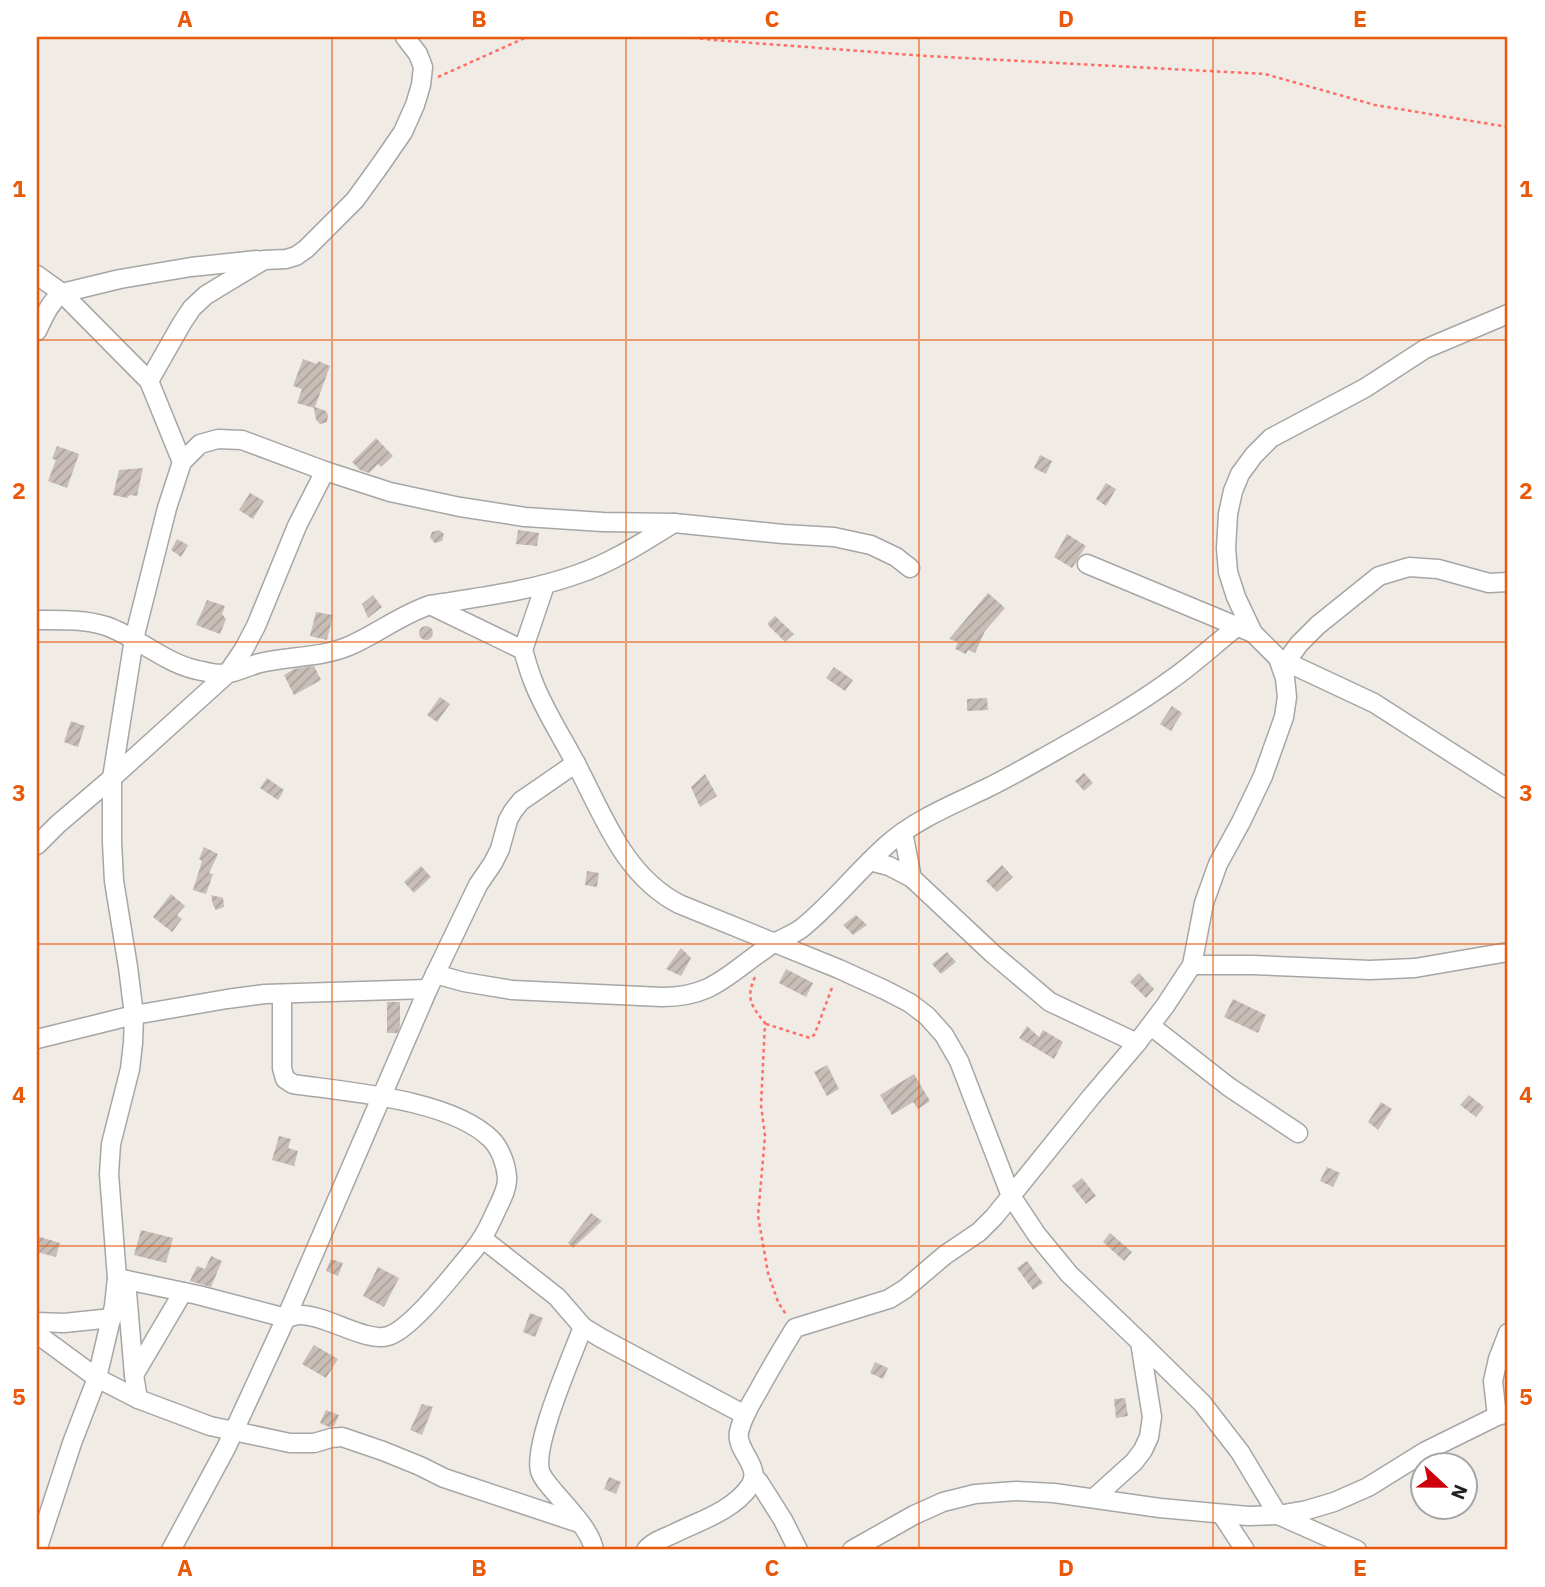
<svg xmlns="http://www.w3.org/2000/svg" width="1545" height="1587" font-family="'IBM Plex Sans',sans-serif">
	<defs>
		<pattern id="building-hatch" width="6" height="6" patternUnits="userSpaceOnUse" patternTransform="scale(1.75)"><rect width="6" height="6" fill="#c8bdb7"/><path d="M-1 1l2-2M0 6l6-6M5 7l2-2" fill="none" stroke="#aba29d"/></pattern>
	</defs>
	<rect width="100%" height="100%" fill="#f0ebe4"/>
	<g fill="url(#building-hatch)">
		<path d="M303 359 317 364 318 361 330 366 315 407 326 411 328 415 327 422 324 423 320 424 316 420 314 408 297 403 302 389 293 386Z"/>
		<path d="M376 438 393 456 381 467 378 464 369 473 360 470 352 462Z"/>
		<path d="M57 446 79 454 67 488 48 481 56 460 52 459Z"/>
		<path d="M1040 455 1052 461 1046 474 1034 468Z"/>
		<path d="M143 468 137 496 130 495 127 498 113 495 119 470Z"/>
		<path d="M1106 483 1116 489 1106 506 1096 499Z"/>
		<path d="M250 493 264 501 253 519 239 510Z"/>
		<path d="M439 530 444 534 442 541 435 543 430 538 432 532Z"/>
		<path d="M518 530 539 533 537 546 516 544Z"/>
		<path d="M1067 534 1086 546 1072 568 1054 557Z"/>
		<path d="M177 539 188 545 181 557 171 550Z"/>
		<path d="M988 593 1005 608 985 631 975 653 968 650 966 654 955 649 958 642 949 639Z"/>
		<path d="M373 595 382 607 368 618 362 604Z"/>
		<path d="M207 600 225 606 222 614 226 619 220 634 196 625Z"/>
		<path d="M316 612 333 615 327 640 310 636Z"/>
		<path d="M775 616 794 634 785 642 767 624Z"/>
		<circle cx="426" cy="633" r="7"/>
		<path d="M314 666 321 680 294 695 284 675 294 669Z"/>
		<path d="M834 667 853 680 845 691 826 678Z"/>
		<path d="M440 697 450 704 437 722 427 715Z"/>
		<path d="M987 698 988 710 967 711V699Z"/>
		<path d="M1172 706 1182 713 1171 731 1160 724Z"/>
		<path d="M71 721 85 726 78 747 64 742Z"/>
		<path d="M1084 773 1093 783 1084 791 1075 781Z"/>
		<path d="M705 774 717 796 700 807 691 787Z"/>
		<path d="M267 778 284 790 278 800 260 788Z"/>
		<path d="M204 847 218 854 209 873 213 874 206 894 193 890 202 861 199 859Z"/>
		<path d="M1002 865 1013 877 997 892 986 881Z"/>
		<path d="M421 866 431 877 414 893 404 882Z"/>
		<path d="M587 871 599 873 597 887 585 885Z"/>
		<path d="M171 894 185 906 177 915 182 919 172 932 153 917Z"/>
		<path d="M211 895 223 898 224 907 216 910 213 905Z"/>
		<path d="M856 915 867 925 853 935 843 925Z"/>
		<path d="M681 948 691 958 681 976 666 969Z"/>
		<path d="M947 952 956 962 941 974 932 964Z"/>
		<path d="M786 969 813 983 806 997 779 983Z"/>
		<path d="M1139 973 1154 989 1146 998 1130 982Z"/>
		<path d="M1233 999 1266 1015 1258 1033 1224 1017Z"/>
		<path d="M387 1002H400V1026L397 1033H387Z"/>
		<path d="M1027 1026 1039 1037 1043 1030 1063 1042 1054 1059 1019 1038Z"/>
		<path d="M827 1065 839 1089 827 1096 814 1072Z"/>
		<path d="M914 1074 930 1101 918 1109 913 1102 892 1115 880 1095Z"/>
		<path d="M1469 1095 1484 1107 1476 1117 1460 1105Z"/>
		<path d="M1381 1102 1392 1109 1378 1130 1368 1122Z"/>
		<path d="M279 1136 291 1139 288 1148 298 1151 294 1166 272 1160Z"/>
		<path d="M1327 1167 1340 1173 1333 1187 1320 1181Z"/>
		<path d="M1082 1178 1096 1196 1086 1204 1072 1186Z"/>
		<path d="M591 1213 602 1221 573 1248 568 1243Z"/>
		<path d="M141 1230 173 1238 166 1263 134 1255Z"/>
		<path d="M1110 1233 1132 1252 1124 1261 1103 1242Z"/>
		<path d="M37 1236 60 1243 56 1257 37 1252Z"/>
		<path d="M211 1256 222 1261 211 1287 190 1281 197 1266 205 1269Z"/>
		<path d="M331 1259 343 1263 338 1276 326 1271Z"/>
		<path d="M1027 1261 1043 1283 1033 1290 1017 1268Z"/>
		<path d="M378 1267 399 1278 384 1307 363 1296Z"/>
		<path d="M530 1313 543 1318 535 1337 523 1332Z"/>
		<path d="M314 1345 338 1359 326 1378 302 1364Z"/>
		<path d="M875 1362 888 1368 883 1379 870 1373Z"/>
		<path d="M1125 1398 1128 1416 1116 1418 1114 1399Z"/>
		<path d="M422 1404 433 1407 422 1435 410 1430Z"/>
		<path d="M326 1410 339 1415 334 1426 329 1427 320 1423Z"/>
		<path d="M609 1477 621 1482 616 1494 604 1489Z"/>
	</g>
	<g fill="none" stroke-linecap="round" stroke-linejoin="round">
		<defs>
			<g id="street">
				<path d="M37 275 62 293 149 381 182 462"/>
				<path d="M37 331C44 317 49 303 62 293L120 279 191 267 257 260"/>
				<path d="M149 381 182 323 192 308 206 295 264 260 286 259 296 256 306 249 355 200 381 164 403 132 415 105 421 85 423 67 418 54 405 37"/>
				<path d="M430 605 523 650C526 660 529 671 533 681 544 710 561 735 575 762 603 814 623 875 679 904L839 969 885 990 910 1003 927 1016 944 1035 959 1061 1011 1196 1037 1235 1069 1274 1140 1342 1152 1417 1149 1437 1143 1450 1134 1462 1094 1498"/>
				<path d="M37 620C59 620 84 619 106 626 140 638 166 665 202 671 210 673 221 675 229 673 239 671 249 666 260 663 289 656 320 658 349 646 377 634 400 615 430 605 480 597 531 591 578 574 613 562 643 542 674 523"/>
				<path d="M1253 633 1236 597 1228 572 1226 548 1228 514 1233 491 1240 474 1254 455 1271 438 1365 388 1425 349 1508 314"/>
				<path d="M523 650 545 585"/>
				<path d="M1278 658 1374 703 1508 789"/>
				<path d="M1286 662 1299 644 1318 625 1379 576 1409 567 1438 569 1489 583 1508 582"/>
				<path d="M903 832 912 878 992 953 1050 1002 1137 1043"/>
				<path d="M37 845 58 824 112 778 227 674 244 649 256 626 297 526 325 471"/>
				<path d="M870 861 889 866 912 878"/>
				<path d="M1192 965H1253L1370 970 1415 968 1508 952"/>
				<path d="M435 974 464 982 512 990 662 997C712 997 727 975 765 949 776 940 790 937 802 928 833 903 858 870 889 843 917 819 952 805 985 789 1004 780 1023 769 1041 759 1085 734 1131 709 1172 679 1195 663 1216 643 1238 626"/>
				<path d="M1151 1026 1229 1087 1298 1133"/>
				<path d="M37 1039 134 1015 227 999 265 994 428 989 478 885 493 863 500 849 508 820 513 811 521 801 576 763"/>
				<path d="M483 1239 557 1297 583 1327 601 1338 745 1415"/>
				<path d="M117 1278 198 1295 286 1318C291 1317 296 1315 301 1315 326 1315 367 1343 388 1336 411 1329 451 1277 467 1258 481 1242 487 1231 495 1213 500 1202 508 1189 507 1177 506 1164 500 1148 491 1139 450 1099 348 1092 293 1084L285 1079 282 1068V994"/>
				<path d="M126 1280 134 1375 138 1399"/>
				<path d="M37 1322 64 1323 112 1318"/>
				<path d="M583 1327C572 1356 533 1444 540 1471 542 1478 548 1484 552 1489 565 1505 591 1530 594 1550"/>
				<path d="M37 1334 97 1378 138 1399 210 1426 290 1443H314L331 1438 342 1437 383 1451 420 1466 444 1478 579 1523"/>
				<path d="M1140 1342 1202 1403 1240 1452 1278 1515 1357 1550"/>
				<path d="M134 1375 183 1292"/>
				<path d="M1497 1416 1493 1381 1498 1359 1508 1333"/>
				<path d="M754 1477 759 1482 783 1520 798 1550"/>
				<path d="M1222 1515 1245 1550"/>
				<path d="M37 1550 72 1443 97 1378 114 1306 117 1278 109 1174 111 1144 130 1069 133 1043 134 1015 128 967 114 881 112 842V778L134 639 167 508 182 462 200 444 218 439 242 440 325 471 390 492 460 507 525 517 603 522 674 523 783 534 834 537 871 545 896 557 910 568"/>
				<path d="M171 1550 226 1448 286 1318 428 989"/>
				<path d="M646 1550C652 1542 664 1538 673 1534 699 1521 733 1511 750 1486 763 1466 735 1451 739 1432 742 1418 750 1405 757 1393 769 1371 782 1349 795 1328L889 1299 905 1289 945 1255 979 1232 994 1217 1091 1097 1137 1043 1165 1006 1192 965 1204 903 1218 864 1241 822 1263 776 1284 717 1287 697 1285 678 1278 658 1253 633 1087 564"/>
				<path d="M852 1550 914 1515 943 1502 975 1494 1016 1491 1054 1493 1160 1508 1248 1516 1278 1515 1307 1510 1334 1502 1368 1487 1426 1451 1497 1416 1508 1413"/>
			</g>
		</defs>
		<use href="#street" stroke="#a6a6a6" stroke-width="21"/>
		<g stroke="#ff6d66" stroke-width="2.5" stroke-dasharray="3.5 3.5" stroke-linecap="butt">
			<path d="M686 37 714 40 926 56 1265 74 1375 105 1508 127"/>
			<path d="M438 77 527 37"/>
			<path d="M755 977C745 998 752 1007 765 1023L761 1105 765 1136 758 1216 768 1273 778 1302 787 1316"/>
			<path d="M766 1024 810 1038 814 1035 817 1028 833 985"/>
		</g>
		<use href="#street" stroke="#fff" stroke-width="18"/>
	</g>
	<path fill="none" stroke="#e8590c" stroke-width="2" stroke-opacity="0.55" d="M332 37V1550M626 37V1550M919 37V1550M1213 37V1550M37 340H1508M37 642H1508M37 944H1508M37 1246H1508"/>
	<rect width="1545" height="1587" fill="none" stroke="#ffffff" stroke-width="77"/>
	<g transform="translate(1444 1486) rotate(112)"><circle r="33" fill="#ffffff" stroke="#a5a5a5" stroke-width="2"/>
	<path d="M0-5L12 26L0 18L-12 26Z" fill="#cd000c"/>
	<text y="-10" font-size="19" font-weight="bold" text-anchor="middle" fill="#1f1f1f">N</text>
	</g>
	<rect x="38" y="38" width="1468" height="1510" fill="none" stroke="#e8590c" stroke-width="2.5"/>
	<g font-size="23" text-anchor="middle" font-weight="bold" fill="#e8590c">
		<text x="185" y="27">A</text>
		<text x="479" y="27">B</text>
		<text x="772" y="27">C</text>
		<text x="1066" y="27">D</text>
		<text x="1360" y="27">E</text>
		<text x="19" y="197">1</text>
		<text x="1526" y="197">1</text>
		<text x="19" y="499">2</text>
		<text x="1526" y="499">2</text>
		<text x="19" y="801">3</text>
		<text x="1526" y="801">3</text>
		<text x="19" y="1103">4</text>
		<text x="1526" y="1103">4</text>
		<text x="19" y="1405">5</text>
		<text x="1526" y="1405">5</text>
		<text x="185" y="1576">A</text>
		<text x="479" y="1576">B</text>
		<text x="772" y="1576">C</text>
		<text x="1066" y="1576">D</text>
		<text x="1360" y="1576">E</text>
	</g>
</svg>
